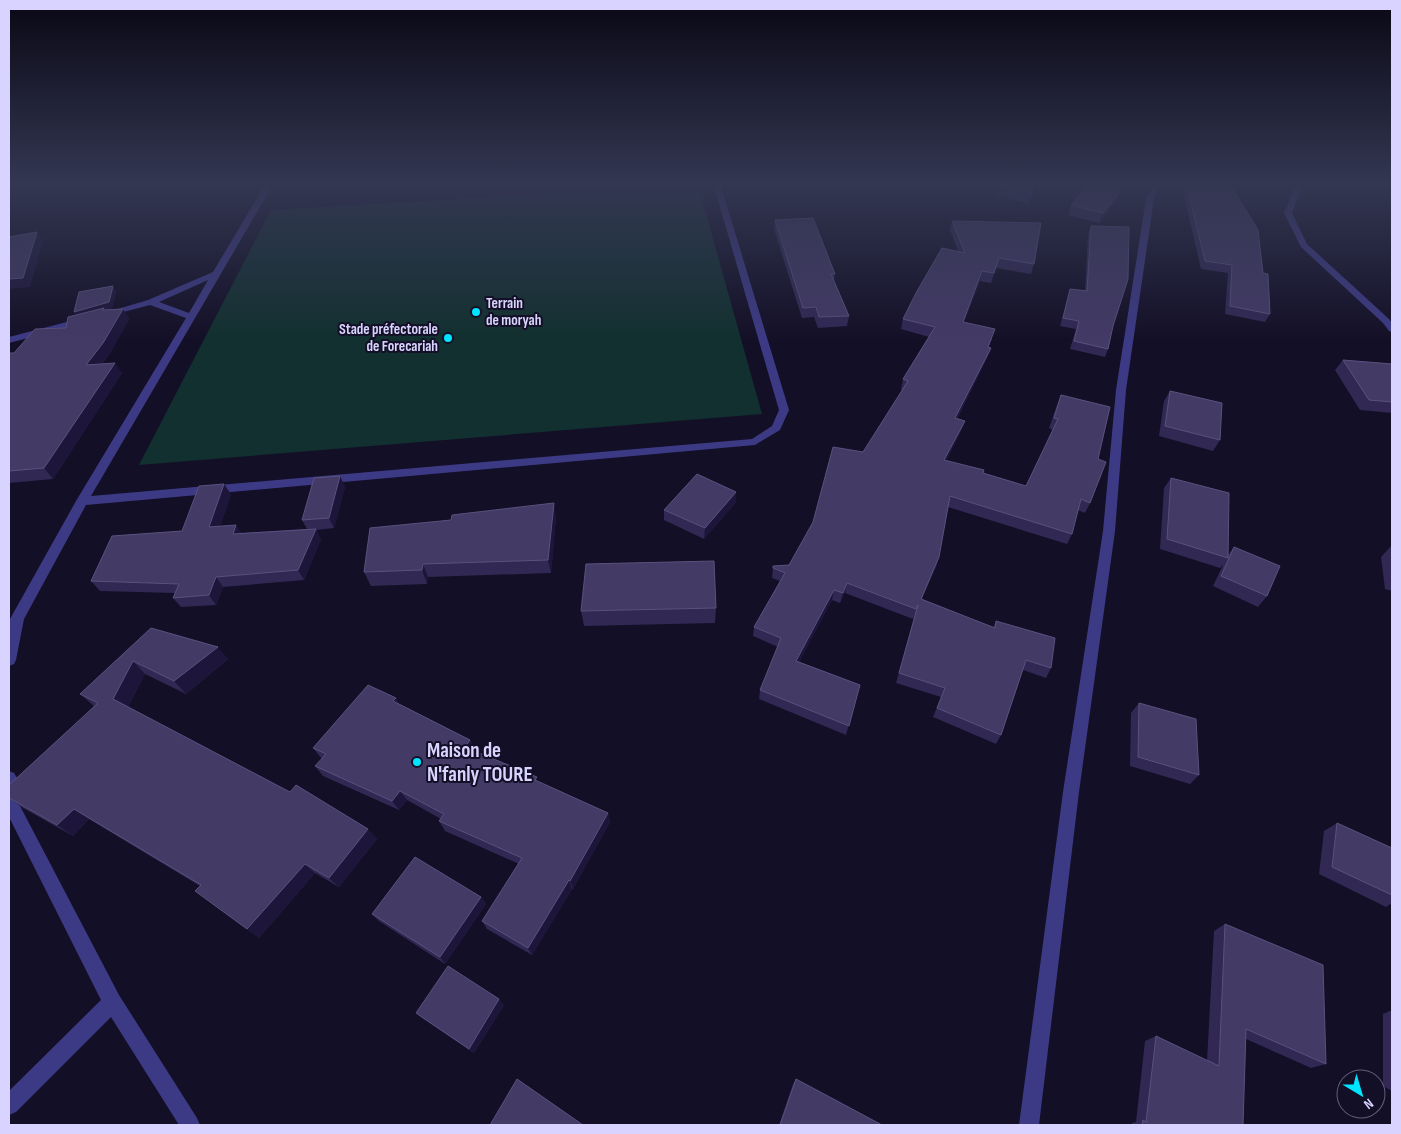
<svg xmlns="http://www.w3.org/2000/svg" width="1401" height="1134" font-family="'Sofia Sans Condensed',sans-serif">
	<rect width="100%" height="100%" fill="#130f26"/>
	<path fill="#12302f" d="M698 185 762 414 139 465 271 210Z"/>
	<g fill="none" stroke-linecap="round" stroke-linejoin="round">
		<g fill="#3d3a85" fill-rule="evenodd">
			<path d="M266 183H274L91 496 752 439 772 426 779 410 713 183H720L789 410 780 430 755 445 86 505 24 619 16 660 14 664 9 666 10 619 76 501 186 318 150 305 108 316 104 313 148 300 213 272ZM208 280 189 313 159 302Z"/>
			<path d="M1154 183H1161L1154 199 1126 390 1115 531 1079 792 1039 1125H1019L1063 792 1103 531 1116 390 1146 199Z"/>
			<path d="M1296 183H1303L1292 213 1307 244 1389 319 1392 323V332L1389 331 1383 323 1301 247 1284 213Z"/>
			<path d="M82 318 85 319V323L9 343V337Z"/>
			<path d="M9 771 14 773 17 778 19 804 119 995 197 1118 200 1125H179L111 1017 16 1112 9 1115V1091L101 1000 9 817Z"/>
		</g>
	</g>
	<g fill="#312854">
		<path d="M999 183H1033L1032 194 1029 204 997 195Z"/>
		<path d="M1181 183H1229L1263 273 1270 314 1265 322 1225 314 1228 273 1201 269Z"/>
		<path d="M1264 183H1276L1274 185Z"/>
		<path d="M1121 191 1117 200 1099 223 1068 215 1071 205Z"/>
		<path d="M775 220 835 274 834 281 849 316 847 326 818 328 814 317 802 318 774 229Z"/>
		<path d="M952 221 1034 264 1031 274 996 268 991 283 980 281 964 322 992 339 988 347 991 348 987 358 957 419 965 421 961 431 946 461 983 473 1026 486 1053 430 1049 428 1057 405 1061 395 1098 459 1090 503 1085 513 1078 510 1072 534 1067 544 948 507 939 557 936 567 922 599 993 628 996 621 1051 668 1046 678 1023 670 1001 735 996 744 933 717 941 697 896 683 915 614 913 619 845 593 840 603 832 600 799 662 860 685 846 735 759 699 760 690 778 647 753 636 754 627 780 581 772 578 773 566 789 565 863 452 902 390 901 389 903 379 929 337 901 329 903 319 958 251 950 230Z"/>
		<path d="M1091 226 1113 326 1108 349 1105 357 1070 349 1076 329 1060 326 1068 297 1070 289 1085 291 1088 234Z"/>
		<path d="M116 291 112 308 105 310 123 309 129 319 110 353 102 364 122 373 53 479 9 483V353H14L66 328 76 315Z"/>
		<path d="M1343 360 1392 364V413L1360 410 1335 370Z"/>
		<path d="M1170 391 1220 440 1213 451 1159 436 1164 401Z"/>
		<path d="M340 476 345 487 334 528 316 530 321 539 304 580 223 587 216 605 181 607 173 598 175 593 100 591 91 581 182 531 231 494 220 526 242 533 307 529 302 520Z"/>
		<path d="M1171 478 1228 555 1234 547 1267 596 1258 607 1213 586 1223 565 1220 568 1160 549 1164 488Z"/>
		<path d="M736 492V502L704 539 664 520V510Z"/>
		<path d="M556 517 551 573 428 577 427 584 371 586 364 572Z"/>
		<path d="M1391 546 1392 547V591L1385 589 1381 557Z"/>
		<path d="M716 608 715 623 584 626 581 611Z"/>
		<path d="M151 628 228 659 186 694 145 674 128 707 377 839 339 887 315 873 259 938 247 929 200 886 89 819 73 836 23 808 9 798 94 706 80 694Z"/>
		<path d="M396 698 399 704 470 740 475 750 474 751 539 782 608 813 610 822 573 889H572L532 955 487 929 482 921 519 864 445 831 439 821 441 819 407 800 399 810 323 776 315 766 322 759 313 748Z"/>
		<path d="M1139 703 1199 775 1190 784 1130 766 1131 713Z"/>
		<path d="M1337 823 1392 848V903L1386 907 1319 874 1324 831Z"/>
		<path d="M481 897 486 904 445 964 379 921 372 914Z"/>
		<path d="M1225 924 1326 1064 1311 1068 1246 1039 1243 1125H1132V1123L1136 1122 1145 1041 1156 1036 1207 1061 1214 931Z"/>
		<path d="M504 1005 474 1053 422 1018 416 1013Z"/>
		<path d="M1392 1010V1091L1383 1086V1014Z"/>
		<path d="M796 1079 882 1125H779L793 1084Z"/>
	</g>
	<g fill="#1d163a">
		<path d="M1121 191 1117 200 1099 223 1103 213Z"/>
		<path d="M37 232 43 241 30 287 9 289V279Z"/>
		<path d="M982 271 980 281 960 332 963 322Z"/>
		<path d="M113 286 116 291 112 308 105 310 110 318 78 317 74 312Z"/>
		<path d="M123 309 129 319 110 353 93 375 86 365Z"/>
		<path d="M991 348 987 358 952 428 955 418Z"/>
		<path d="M115 363 122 373 53 479 44 468Z"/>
		<path d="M965 421 961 431 941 471 944 460Z"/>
		<path d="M340 476 345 487 334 528 329 518Z"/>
		<path d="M224 484 231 494 216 537 209 527Z"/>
		<path d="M736 492V502L704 539 705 528Z"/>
		<path d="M554 503 556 517 551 573 548 560Z"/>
		<path d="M236 525 243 535 233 534Z"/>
		<path d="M316 529 321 539 304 580 298 570Z"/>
		<path d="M939 557 936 567 917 609 921 599Z"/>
		<path d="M423 564 428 577 427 584 422 570Z"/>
		<path d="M216 577 223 587 216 605 209 595Z"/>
		<path d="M847 583 845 593 840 603 843 593Z"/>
		<path d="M834 590 832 600 794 671 796 661Z"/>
		<path d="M218 647 228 659 186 694 174 681Z"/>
		<path d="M133 661 145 674 126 711 113 699Z"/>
		<path d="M396 698 402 709 393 701Z"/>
		<path d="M470 740 475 750 470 758 465 747Z"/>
		<path d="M400 791 407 800 399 810 392 801Z"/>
		<path d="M74 809 89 819 73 836 57 825Z"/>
		<path d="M608 813 610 822 573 889 570 881Z"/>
		<path d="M368 829 377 839 339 887 329 878Z"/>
		<path d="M305 864 315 873 259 938 247 929Z"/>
		<path d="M569 880 572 889 532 955 528 948Z"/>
		<path d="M481 897 486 904 445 964 440 957Z"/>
		<path d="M499 999 504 1005 474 1053 469 1049Z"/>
	</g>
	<g fill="#433a66" stroke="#5a527e">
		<path d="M1000 183H1033L1032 194 1000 186Z"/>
		<path d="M1091 183 1121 191 1103 213 1071 205Z"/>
		<path d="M1186 183H1229L1258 230 1263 273 1268 274 1270 314 1230 306 1232 265 1205 261Z"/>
		<path d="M813 218 835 274H831L849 316 819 317 816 307 803 308 775 220Z"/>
		<path d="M952 221 1041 223 1034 264 999 258 994 273 982 271 963 322 995 329 988 347 991 348 955 418 965 421 944 460 984 470 983 473 1026 486 1058 419 1054 418 1061 395 1110 407 1098 459 1106 462 1090 503 1081 499 1072 534 950 496 939 557 921 599 995 628 996 621 1055 638 1051 668 1026 660 1001 735 937 708 945 688 899 673 918 605 916 609 847 583 843 593 834 590 796 661 860 685 849 726 760 690 781 638 754 627 785 573 773 568V566L789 565 813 522 833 447 863 452 908 381 903 379 935 327 903 319 916 293 942 248 965 253Z"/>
		<path d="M1091 226 1129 227 1128 279 1113 326 1108 349 1074 341 1079 321 1063 318 1070 289 1087 291Z"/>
		<path d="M37 232 23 278 9 279V237Z"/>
		<path d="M113 286 109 302 74 312 79 292Z"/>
		<path d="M104 308 103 310 123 309 103 343 86 365 115 363 44 468 9 471V353H14L35 329 66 328 68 317Z"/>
		<path d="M1343 360 1392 364V402L1369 400Z"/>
		<path d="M1170 391 1222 403 1220 440 1165 426Z"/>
		<path d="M697 474 736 492 705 528 664 510Z"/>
		<path d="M340 476 329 518 302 520 314 478Z"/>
		<path d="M1171 478 1229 493 1228 558 1167 539Z"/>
		<path d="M224 484 209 527 236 525 233 534 316 529 298 570 216 577 209 595 173 598 179 584 91 581 112 536 182 531 199 486Z"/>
		<path d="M554 503 548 560 423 564 422 570 364 572 370 528 451 520 452 515Z"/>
		<path d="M1234 547 1280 566 1267 596 1221 576Z"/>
		<path d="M714 561 716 608 581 611 586 564Z"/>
		<path d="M151 628 218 647 174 681 133 661 113 699 290 792 296 785 368 829 329 878 305 864 247 929 195 891 201 885 74 809 57 825 9 798V785L98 703 80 694Z"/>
		<path d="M368 685 396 698 393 701 470 740 465 747 537 777 535 780 608 813 570 881 569 880 528 948 482 921 522 858 439 821 444 814 400 791 392 801 315 766 326 754 313 748Z"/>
		<path d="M1139 703 1196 719 1199 775 1138 757Z"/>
		<path d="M1337 823 1392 848V895L1332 867Z"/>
		<path d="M415 857 481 897 440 957 372 914Z"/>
		<path d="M1225 924 1323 965 1326 1064 1246 1029 1243 1125H1142L1143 1120 1146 1122 1156 1036 1219 1066Z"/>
		<path d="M448 966 499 999 469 1049 416 1013Z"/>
		<path d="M517 1079 583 1125H490Z"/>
		<path d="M796 1079 882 1125H780Z"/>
	</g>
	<linearGradient id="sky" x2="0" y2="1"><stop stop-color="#0a0815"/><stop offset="0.54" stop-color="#333752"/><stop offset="1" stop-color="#333752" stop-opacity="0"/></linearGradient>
	<rect width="1401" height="341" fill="url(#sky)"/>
	<g fill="#00e5ff" stroke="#130f26" stroke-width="2">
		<circle cx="476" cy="312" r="5"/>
		<circle cx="448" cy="338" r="5"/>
		<circle cx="417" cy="762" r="5"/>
	</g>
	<g text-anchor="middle" stroke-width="4" stroke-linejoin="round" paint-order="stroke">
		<g font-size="15" font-weight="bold" fill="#d9d4ff" stroke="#130f26" text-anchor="start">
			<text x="486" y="308">Terrain<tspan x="486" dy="17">de moryah</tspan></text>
			<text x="438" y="334" text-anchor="end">Stade préfectorale<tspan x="438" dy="17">de Forecariah</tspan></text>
		</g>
		<g font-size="21" font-weight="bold" fill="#d9d4ff" stroke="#130f26" text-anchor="start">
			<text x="427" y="757">Maison de<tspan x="427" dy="24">N'fanly TOURE</tspan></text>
		</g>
	</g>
	<rect width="1401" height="1134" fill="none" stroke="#d9d4ff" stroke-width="20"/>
	<g transform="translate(1361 1094) rotate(142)"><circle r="24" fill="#130f26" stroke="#625e7d"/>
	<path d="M0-4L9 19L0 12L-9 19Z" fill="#00e5ff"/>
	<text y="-8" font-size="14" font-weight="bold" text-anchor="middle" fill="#d9d4ff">N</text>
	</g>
</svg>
